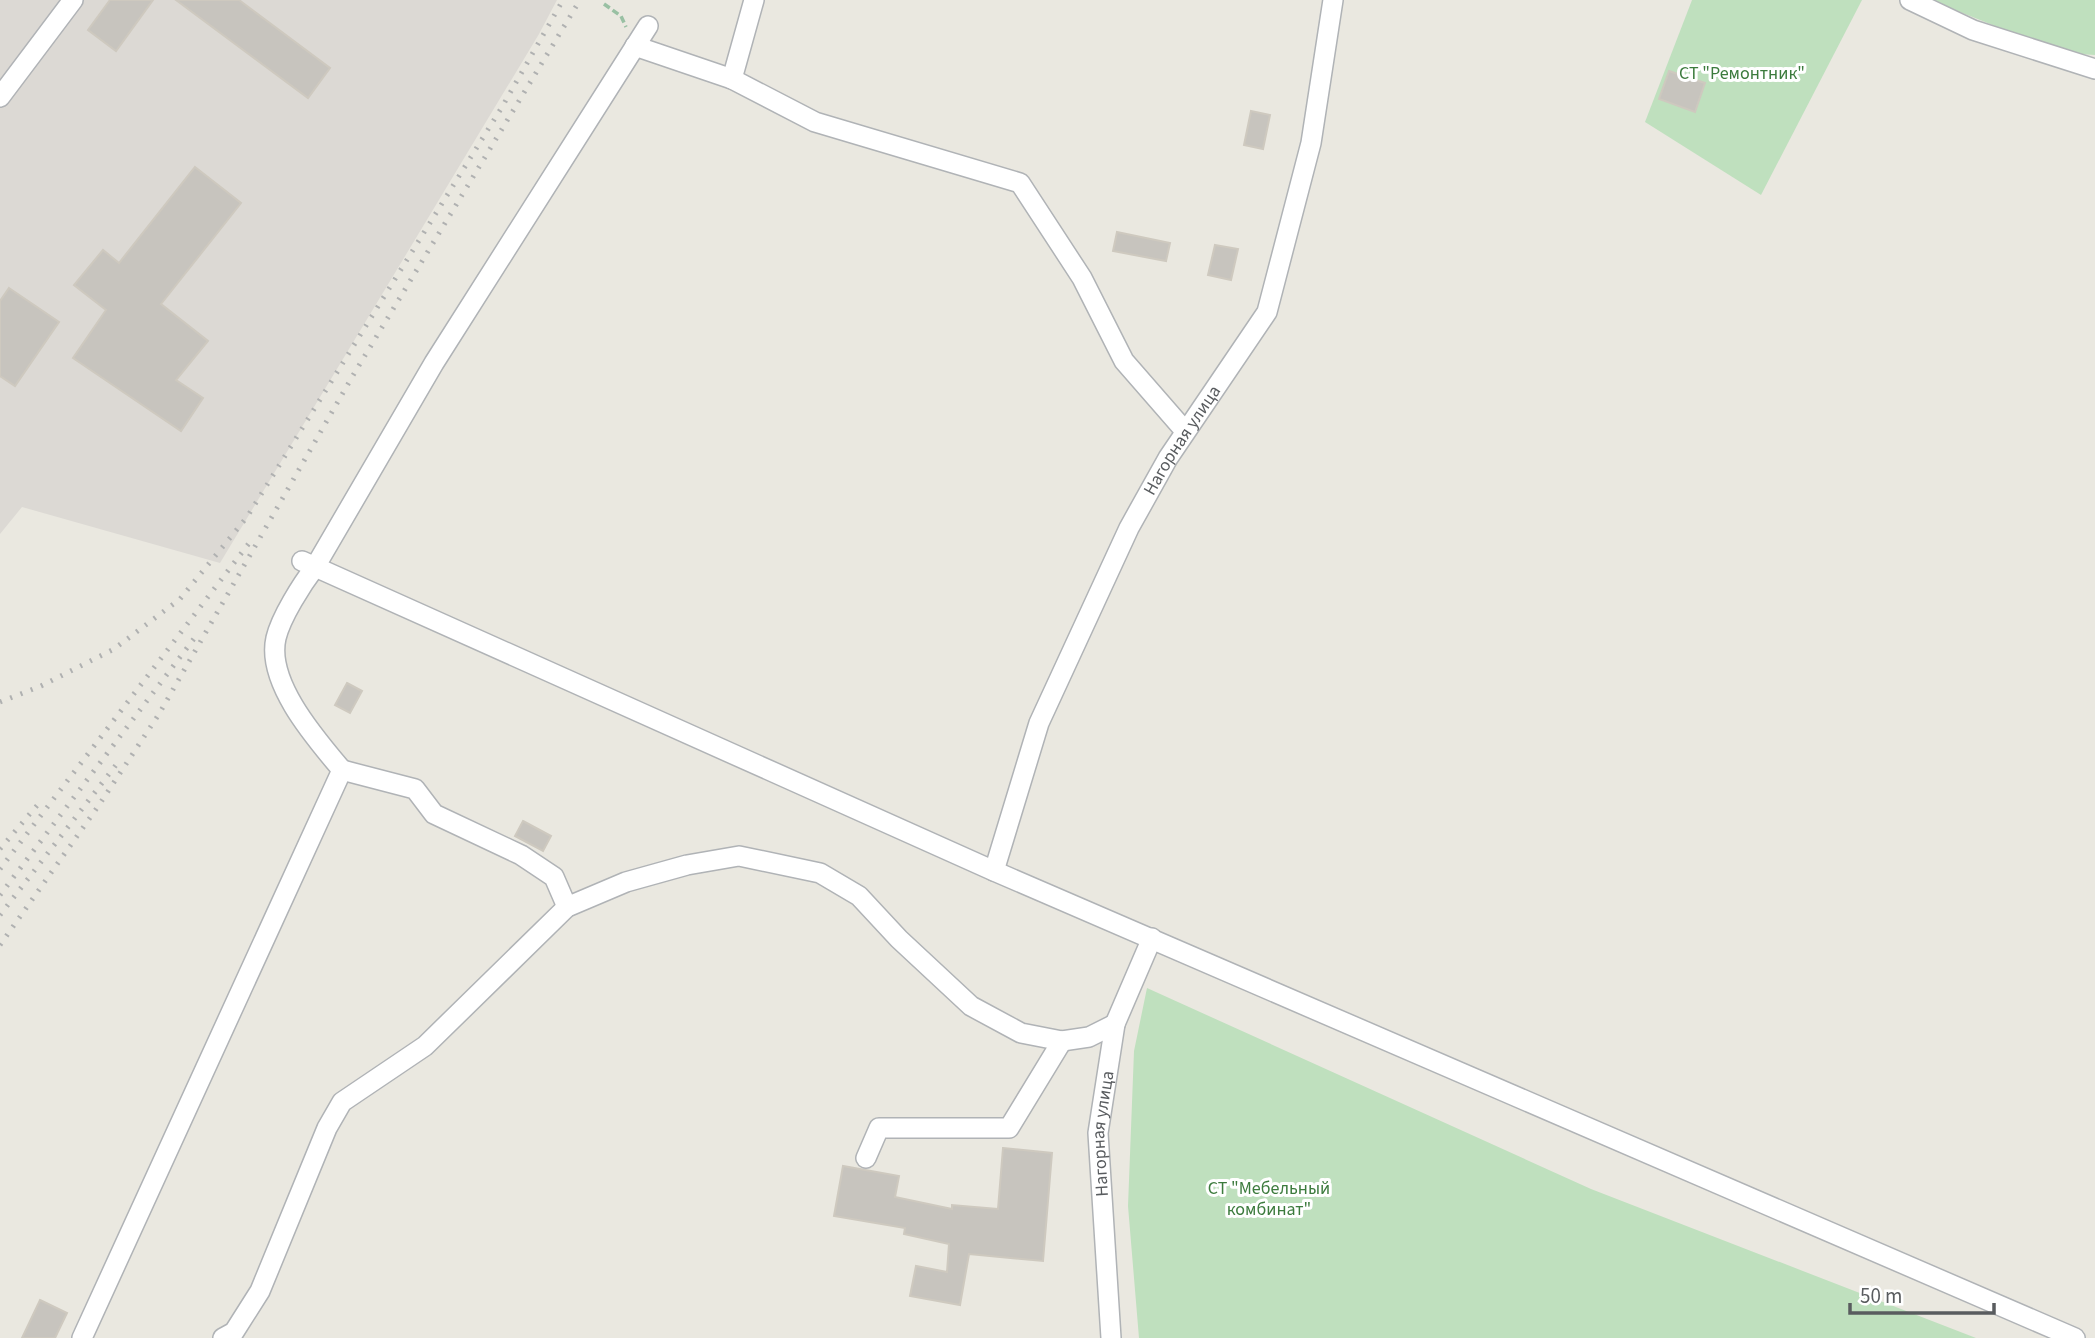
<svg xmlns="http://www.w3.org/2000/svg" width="2095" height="1338" font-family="'Source Sans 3',sans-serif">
	<rect width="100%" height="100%" fill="#eae8e0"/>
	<path fill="#dcd9d4" d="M0 0H557L539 34 220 563 22 507 0 534Z"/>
	<g fill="#bfe0be">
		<path d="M1692 0H1862L1761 195 1645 122Z"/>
		<path d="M1930 0H2095V55L2063 53Z"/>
		<path d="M1147 988 1591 1189 1976 1338H1139L1128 1206 1134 1051Z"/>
	</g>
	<g fill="#c7c4be" stroke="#cec9bf" stroke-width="2">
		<path d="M110 0H153L116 51 88 30Z"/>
		<path d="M176 0H239L330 68 308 98Z"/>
		<path d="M1669 71 1705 83 1695 112 1659 99Z"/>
		<path d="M1251 111 1270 115 1263 149 1244 145Z"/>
		<path d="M195 167 241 203 161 304 208 341 176 380 203 398 181 431 73 358 106 310 74 285 103 250 119 263Z"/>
		<path d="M1117 232 1170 243 1166 261 1113 251Z"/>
		<path d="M1215 245 1238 249 1231 280 1208 275Z"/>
		<path d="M9 288 59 322 15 386 0 376V301Z"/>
		<path d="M347 683 362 691 350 713 335 705Z"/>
		<path d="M523 821 551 836 543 851 515 836Z"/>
		<path d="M1003 1148 1052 1153 1043 1261 969 1254 960 1305 910 1296 916 1266 947 1272 949 1244 904 1234 905 1228 834 1216 843 1166 899 1176 895 1197 952 1209V1205L998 1209Z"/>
		<path d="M40 1300 67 1313 55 1338H22Z"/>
	</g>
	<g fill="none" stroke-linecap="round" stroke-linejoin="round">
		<defs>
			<g id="minor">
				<path d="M1910 0 1973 30 2095 69"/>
				<path d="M635 46 732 79 815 122 1020 183 1082 278 1124 361 1185 431"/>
				<path d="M732 79 754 0"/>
				<path d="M0 97 73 0"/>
				<path d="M302 561 994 871 2075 1338"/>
				<path d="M342 770 415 789 434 814 521 855 554 877 567 907"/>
				<path id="s1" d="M994 871 1039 723 1129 528 1168 458 1267 312 1311 143 1333 0"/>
				<path d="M866 1158 879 1128H1009L1062 1041"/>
				<path d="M82 1338 342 770C315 738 266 682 276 638 281 617 302 584 315 567L434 363 648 26"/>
				<path d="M223 1338 234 1332 260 1291 327 1128 342 1102 425 1046 567 907 626 882 687 865 739 856 820 873 859 896 899 939 971 1006 1021 1033 1062 1041 1089 1037 1115 1024"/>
				<path id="s2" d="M1111 1338 1098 1133 1115 1024 1152 938"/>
			</g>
		</defs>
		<use href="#minor" stroke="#b0b3b6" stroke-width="22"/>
		<path stroke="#99c0a3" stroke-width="3.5" stroke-dasharray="7 3.5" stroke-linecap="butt" d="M604 4 621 16 626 27"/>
		<use href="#minor" stroke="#fff" stroke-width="19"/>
		<g stroke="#b0b1b1" stroke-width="5" stroke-dasharray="2 9" stroke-linecap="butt">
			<path d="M0 702 41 686 114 649 180 599 247 517 502 107 563 0"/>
			<path d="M0 849 40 802"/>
			<path d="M0 869 253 538"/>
			<path d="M0 895 196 636"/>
			<path d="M0 915 116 765"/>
			<path d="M0 945 99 805 159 714 352 377 580 0"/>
		</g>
	</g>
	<g text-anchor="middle" stroke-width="6" stroke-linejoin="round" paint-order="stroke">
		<g font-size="18" fill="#3c7b3d" stroke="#fff">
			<text x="1742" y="79">СТ "Ремонтник"</text>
			<text x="1269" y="1194">СТ "Мебельный<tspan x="1269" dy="21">комбинат"</tspan></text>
		</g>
		<g font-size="18" fill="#595c5f" stroke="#fff">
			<text dy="6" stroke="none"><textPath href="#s1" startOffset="472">Нагорная улица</textPath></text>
			<text dy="6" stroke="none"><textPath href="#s2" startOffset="205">Нагорная улица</textPath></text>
		</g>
	</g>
	<path d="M1850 1303v10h144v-10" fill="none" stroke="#595c5f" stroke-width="3.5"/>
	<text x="1860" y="1303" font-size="21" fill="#595c5f" stroke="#ffffff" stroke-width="5" paint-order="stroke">50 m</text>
</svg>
